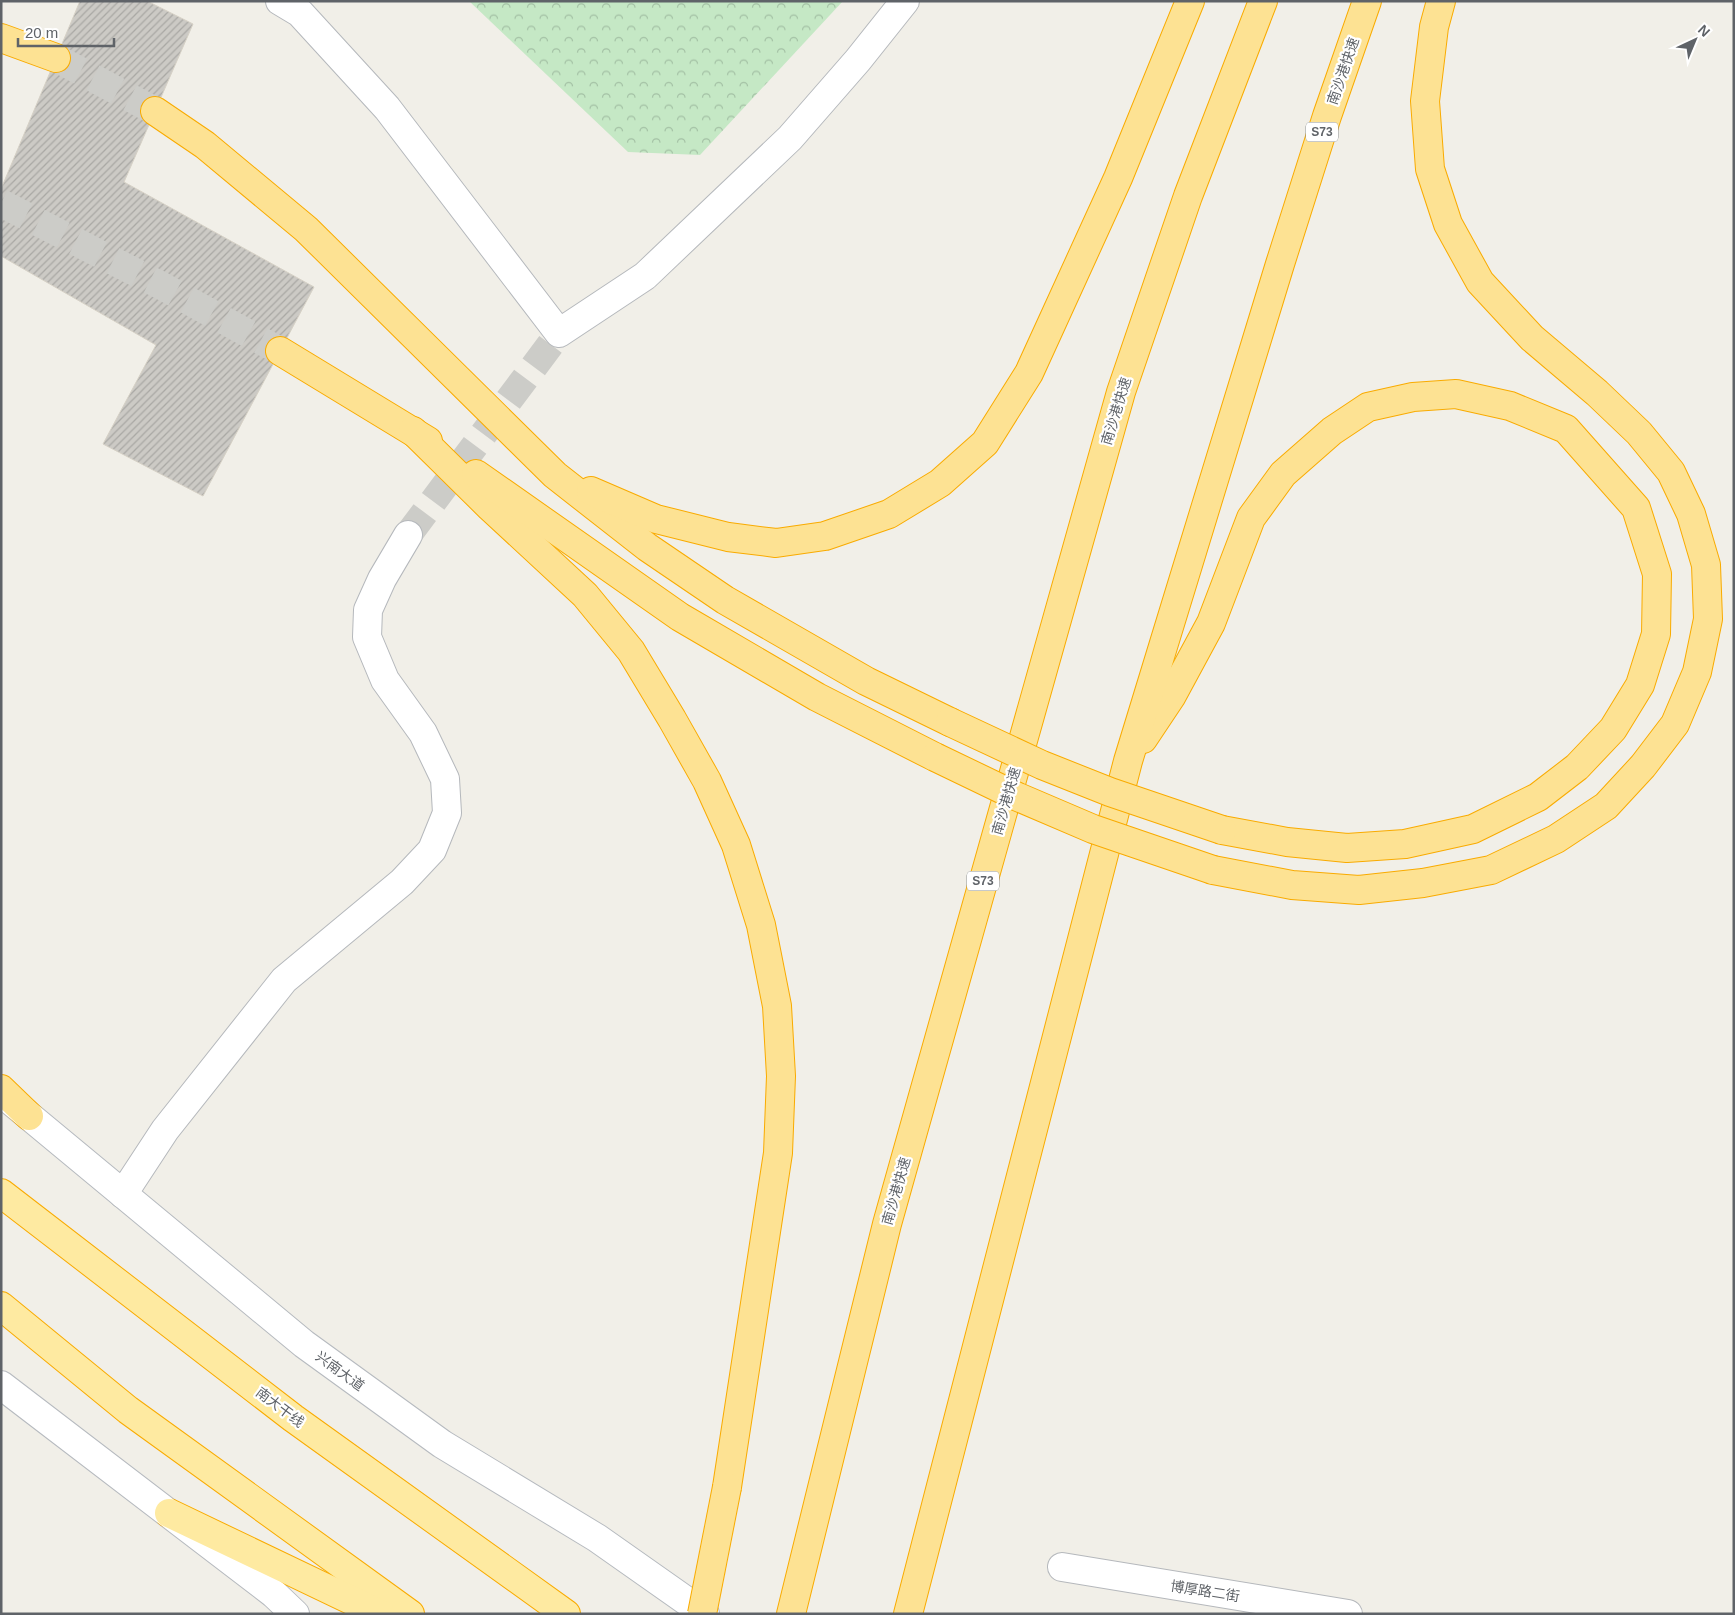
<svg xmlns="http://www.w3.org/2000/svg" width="1735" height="1615" font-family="Helvetica,'Noto Sans SC',sans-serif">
	<defs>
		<pattern id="forest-crowns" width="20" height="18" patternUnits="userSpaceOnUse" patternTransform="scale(1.25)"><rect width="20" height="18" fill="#c5e8c5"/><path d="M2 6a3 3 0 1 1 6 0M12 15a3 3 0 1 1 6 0" fill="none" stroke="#a3c0a4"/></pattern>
		<pattern id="building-hatch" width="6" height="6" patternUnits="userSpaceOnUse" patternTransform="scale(1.25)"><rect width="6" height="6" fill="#cccac5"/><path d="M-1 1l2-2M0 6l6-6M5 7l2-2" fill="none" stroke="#a9a8a4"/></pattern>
	</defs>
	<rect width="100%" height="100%" fill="#f1efe8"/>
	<path fill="url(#forest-crowns)" d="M469 1H843L700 155 628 152Z"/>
	<path fill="url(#building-hatch)" stroke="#d6d1c6" d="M80 1H147L193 24 124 182 314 287 203 496 103 444 156 345 1 256V189Z"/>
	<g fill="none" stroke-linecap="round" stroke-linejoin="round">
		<path stroke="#ccccc8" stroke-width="28" stroke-dasharray="28 14" stroke-linecap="butt" d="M408 535 559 333"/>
		<g stroke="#ccccc8" stroke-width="28" stroke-dasharray="28 14" stroke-linecap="butt">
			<path d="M56 58 155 111"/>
			<path d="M1 203 162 286 280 351"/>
		</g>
		<defs>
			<g id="minor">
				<path d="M280 1 300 13 387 108 559 333 645 276 790 138 858 60 905 1"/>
				<path d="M123 1194 165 1130 284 980 402 882 432 850 447 813 445 779 423 733 385 680 367 637 368 610 382 579 408 535"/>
				<path d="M1062 1567 1348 1614"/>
			</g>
			<g id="secondary">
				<path d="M11 1101 304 1344 442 1444 597 1538 705 1614"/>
				<path d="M1 1385 274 1594 295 1614"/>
			</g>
			<g id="trunk">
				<path d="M1 1193 293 1418 566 1614"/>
				<path d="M1 1306 128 1410 410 1614"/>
				<path d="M169 1513 380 1614"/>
			</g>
			<g id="motorway">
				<path d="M1 38 56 58"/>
				<path d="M155 111 205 145 306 229 555 475 647 547 725 600 866 681 950 722"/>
				<path d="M280 351 428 441"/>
				<path d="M413 431 490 507 585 595 631 651 672 719 707 781 736 845 761 925 777 1006 781 1076 778 1153 727 1487"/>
				<path d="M476 474 680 617 817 697 935 757"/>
				<path d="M591 491 656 519 728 537 776 543 825 536 889 514 940 483 985 443 1029 373 1118 178 1190 1"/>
				<path d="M1143 739 1171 697 1211 623 1251 518 1283 474 1332 431 1368 407 1413 397 1456 394 1510 406 1566 429 1636 508 1657 574 1656 634 1640 685 1613 729 1577 767 1538 797 1473 829 1405 844 1347 848 1287 842 1222 830"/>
				<path d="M1213 870 1292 885 1359 890 1423 883 1491 870 1556 839 1606 806 1643 766 1675 724 1697 672 1708 619 1706 565 1691 514 1671 472 1639 433 1597 393 1532 338 1480 282 1448 224 1430 169 1425 101 1434 27 1441 1"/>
				<path d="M1 1089 29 1116"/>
				<path d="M791 1614 887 1224 1121 392 1188 196 1263 1"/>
				<path d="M908 1614 1128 761 1280 264 1327 116 1367 1"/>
			</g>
		</defs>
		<use href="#minor" stroke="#b5b8bc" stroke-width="30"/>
		<use href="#secondary" stroke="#b6babf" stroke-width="30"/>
		<use href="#trunk" stroke="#f9ab00" stroke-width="30"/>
		<use href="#motorway" stroke="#f9ab00" stroke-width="30"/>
		<use href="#minor" stroke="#fff" stroke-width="28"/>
		<use href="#secondary" stroke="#fff" stroke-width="28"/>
		<use href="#trunk" stroke="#feeaa1" stroke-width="28"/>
		<use href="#motorway" stroke="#fde293" stroke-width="28"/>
		<defs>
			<g id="motorway-bridge">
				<path d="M950 722 1042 765 1110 792 1222 830"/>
				<path d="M935 757 1018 797 1093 829 1213 870"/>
				<path d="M702 1614 727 1487"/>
			</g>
		</defs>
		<use href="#motorway-bridge" stroke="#f9ab00" stroke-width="30" stroke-linecap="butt"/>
		<use href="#motorway-bridge" stroke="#fde293" stroke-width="28"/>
	</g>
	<g text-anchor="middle" stroke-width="4.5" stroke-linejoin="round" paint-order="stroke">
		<g fill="#fff" stroke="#8f9295" stroke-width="1">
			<rect x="1306" y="122.5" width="32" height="19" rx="4"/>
			<rect x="967" y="871.5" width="32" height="19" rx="4"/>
		</g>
		<g font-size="12" font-weight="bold" fill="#5f6368">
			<text x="1322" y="136">S73</text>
			<text x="983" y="885">S73</text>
		</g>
		<g font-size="14" fill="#5f6368" stroke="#fff">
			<text transform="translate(1343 71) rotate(-71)" y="5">南沙港快速</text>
			<text transform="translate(1116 411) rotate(-73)" y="5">南沙港快速</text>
			<text transform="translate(1006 801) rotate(-74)" y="5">南沙港快速</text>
			<text transform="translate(896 1191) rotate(-74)" y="5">南沙港快速</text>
			<text transform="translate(340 1371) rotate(36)" y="5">兴南大道</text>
			<text transform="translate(280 1407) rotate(37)" y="5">南大干线</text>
			<text transform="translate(1205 1591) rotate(9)" y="5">博厚路二街</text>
		</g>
	</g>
	<rect width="1735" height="1615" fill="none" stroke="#5f6368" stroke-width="5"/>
	<g transform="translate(1695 40) rotate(44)" stroke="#ffffff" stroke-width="4" paint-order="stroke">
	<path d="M0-4L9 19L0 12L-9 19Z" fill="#5f6368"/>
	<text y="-8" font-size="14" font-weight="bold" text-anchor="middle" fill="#5f6368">N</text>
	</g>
	<path d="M18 38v8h96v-8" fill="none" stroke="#5f6368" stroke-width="2.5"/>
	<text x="25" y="38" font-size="15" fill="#5f6368" stroke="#ffffff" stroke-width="4" paint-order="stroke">20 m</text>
</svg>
